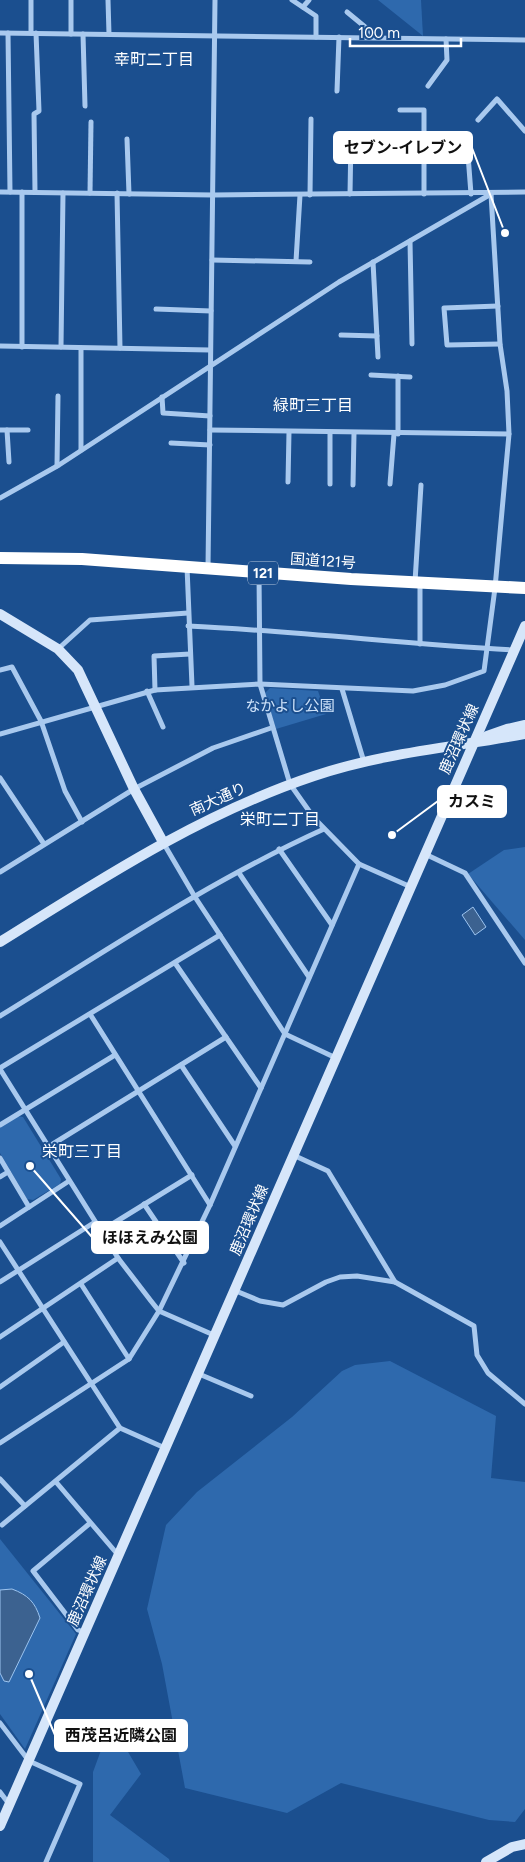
<svg xmlns="http://www.w3.org/2000/svg" width="525" height="1862" font-family="Figtree,'Noto Sans JP',sans-serif">
	<rect width="100%" height="100%" fill="#1b4f8f"/>
	<g fill="#2e69ad">
		<path d="M378 0H421L423 36Z"/>
		<path d="M270 688 318 691 326 714 276 729 265 693Z"/>
		<path d="M525 847V940L468 874 504 850Z"/>
		<path d="M17 1116 23 1117 61 1179 60 1184 33 1200 27 1199 0 1153V1127Z"/>
		<path d="M390 1361 496 1416 491 1478 525 1482V1809L515 1822 489 1820 341 1783 287 1813 185 1788 162 1664 147 1609 166 1525 197 1492 292 1417 342 1371 355 1365Z"/>
		<path d="M0 1539 76 1634 25 1749 0 1714Z"/>
		<path d="M111 1723 141 1774 110 1815 169 1859 170 1862H93V1772Z"/>
	</g>
	<g fill="#3c6290" stroke="#9cc4f0">
		<path d="M473 907 486 927 475 935 462 915Z"/>
		<path d="M12 1589C28 1595 35 1602 40 1618L9 1682 4 1681 0 1673V1590Z"/>
	</g>
	<g fill="none" stroke-linecap="round" stroke-linejoin="round">
		<g stroke="#a9c9ee" stroke-width="5">
			<path d="M31 0V33"/>
			<path d="M71 0V34"/>
			<path d="M108 0 109 34"/>
			<path d="M292 0 316 16V37"/>
			<path d="M303 7 309 0"/>
			<path d="M347 12 370 31 373 37"/>
			<path d="M0 33 525 40"/>
			<path d="M8 33 10 192"/>
			<path d="M83 34 85 106"/>
			<path d="M428 86 447 60 446 39"/>
			<path d="M337 91 339 37"/>
			<path d="M400 110H424V194"/>
			<path d="M478 120 497 99 525 131"/>
			<path d="M127 139 129 194"/>
			<path d="M455 150 468 155 471 194"/>
			<path d="M0 192 213 195 525 192"/>
			<path d="M22 192V347"/>
			<path d="M35 192 34 114 39 111 36 33"/>
			<path d="M90 193 91 122"/>
			<path d="M117 193 120 348"/>
			<path d="M350 194 351 137"/>
			<path d="M310 195 311 119"/>
			<path d="M410 241 412 344"/>
			<path d="M212 260 310 262"/>
			<path d="M296 261 300 195"/>
			<path d="M373 262 378 357"/>
			<path d="M498 306 444 308 447 345 500 344"/>
			<path d="M156 309 211 311"/>
			<path d="M341 335 377 336"/>
			<path d="M0 346 210 350"/>
			<path d="M61 347 63 193"/>
			<path d="M81 348V450"/>
			<path d="M371 375 410 377"/>
			<path d="M162 397 163 413 210 416"/>
			<path d="M0 430H28"/>
			<path d="M7 430 9 462"/>
			<path d="M210 430 509 434"/>
			<path d="M398 434V376"/>
			<path d="M171 443 210 445"/>
			<path d="M57 466 58 396"/>
			<path d="M288 482 289 432"/>
			<path d="M330 484V433"/>
			<path d="M390 484 394 434"/>
			<path d="M353 485 354 433"/>
			<path d="M0 498 59 465 339 282 491 194"/>
			<path d="M187 567 192 686"/>
			<path d="M208 568 215 0"/>
			<path d="M259 573 260 684 290 784 314 818 359 864 411 887"/>
			<path d="M415 582 421 485"/>
			<path d="M188 626C297 631 406 644 514 650"/>
			<path d="M420 644V583"/>
			<path d="M58 649 90 620 188 613"/>
			<path d="M0 670 12 667 41 721 65 791 82 822"/>
			<path d="M342 689 364 762"/>
			<path d="M155 690 154 656 190 654"/>
			<path d="M147 691 163 727"/>
			<path d="M0 734 155 690 260 684 413 691 445 685 484 671 495 588 509 434 507 391 500 344 491 194"/>
			<path d="M0 778 44 844"/>
			<path d="M164 844 195 897 285 1034 336 1058"/>
			<path d="M279 849 332 925"/>
			<path d="M425 854 465 873 525 963"/>
			<path d="M0 872 134 789 213 748 271 728"/>
			<path d="M239 873 309 977"/>
			<path d="M175 963 261 1088"/>
			<path d="M90 1014 210 1205"/>
			<path d="M0 1016C106 951 211 880 324 829"/>
			<path d="M181 1065 235 1146"/>
			<path d="M0 1068 220 935"/>
			<path d="M0 1069 118 1258 151 1301 159 1311 216 1336"/>
			<path d="M0 1125 115 1055"/>
			<path d="M48 1147 226 1037"/>
			<path d="M293 1155 328 1171 395 1282"/>
			<path d="M0 1158 29 1207"/>
			<path d="M0 1177 8 1172"/>
			<path d="M144 1204 184 1263"/>
			<path d="M0 1226 69 1181"/>
			<path d="M101 1231 192 1175"/>
			<path d="M0 1242 120 1428 165 1448"/>
			<path d="M0 1282 95 1222"/>
			<path d="M81 1284 129 1359"/>
			<path d="M236 1291 260 1301 283 1305 326 1282 340 1277 357 1276 395 1282 474 1326 477 1355 488 1373 525 1404"/>
			<path d="M0 1337 118 1258"/>
			<path d="M199 1374 251 1396"/>
			<path d="M0 1387 64 1342"/>
			<path d="M0 1443 129 1359 159 1311 210 1205 359 864"/>
			<path d="M0 1479 25 1506"/>
			<path d="M56 1482 119 1556"/>
			<path d="M2 1525 120 1428"/>
			<path d="M84 1632 78 1630 33 1571 89 1524"/>
			<path d="M0 1723 29 1761 80 1784 46 1862"/>
			<path d="M0 1792 9 1804"/>
		</g>
		<g stroke="#d6e6fa" stroke-width="10">
			<path d="M0 614 58 649 78 670 134 789 163 842"/>
			<path d="M487 736 507 729 525 725"/>
			<path d="M0 942C101 879 200 814 314 776 382 753 454 747 525 734"/>
			<path d="M0 1826 525 626"/>
			<path d="M486 1862 512 1847 525 1844"/>
		</g>
		<path stroke="#fff" stroke-width="12" d="M0 558 82 559 351 579 525 588"/>
	</g>
	<g text-anchor="middle" stroke-width="4" stroke-linejoin="round" paint-order="stroke">
		<rect fill="#1b4f8f" stroke="#bbcadd" stroke-width="1" x="248" y="561.5" width="30" height="23" rx="4"/>
		<g font-size="14" font-weight="bold" fill="#fff">
			<text x="263" y="578">121</text>
		</g>
		<g font-size="15" fill="#fff" stroke="#1b4f8f">
			<text transform="translate(323 561) rotate(4)" y="5">国道121号</text>
			<text transform="translate(459 739) rotate(-66)" y="5">鹿沼環状線</text>
			<text transform="translate(218 799) rotate(-24)" y="5">南大通り</text>
			<text transform="translate(249 1220) rotate(-67)" y="5">鹿沼環状線</text>
			<text transform="translate(87 1591) rotate(-66)" y="5">鹿沼環状線</text>
		</g>
		<g font-size="15" fill="#cfe3fa" stroke="#1b4f8f">
			<text x="290" y="711">なかよし公園</text>
		</g>
		<g font-size="16" fill="#fff" stroke="#1b4f8f">
			<text x="154" y="65">幸町二丁目</text>
			<text x="313" y="411">緑町三丁目</text>
			<text x="280" y="825">栄町二丁目</text>
			<text x="82" y="1157">栄町三丁目</text>
		</g>
	</g>
	<path fill="none" stroke="#fff" stroke-width="2" d="M505 233L472 148M392 835L438 801M30 1166L92 1237M29 1674L55 1735"/>
	<g fill="#fff" stroke="#1b4f8f" stroke-width="2">
		<circle cx="505" cy="233" r="5"/>
		<circle cx="392" cy="835" r="5"/>
		<circle cx="30" cy="1166" r="5"/>
		<circle cx="29" cy="1674" r="5"/>
	</g>
	<g fill="#fff" stroke="#fff" stroke-width="2">
		<rect x="334" y="132" width="138" height="31" rx="5"/>
		<rect x="438" y="786" width="68" height="31" rx="5"/>
		<rect x="92" y="1222" width="116" height="31" rx="5"/>
		<rect x="55" y="1720" width="132" height="31" rx="5"/>
	</g>
	<g font-size="16" text-anchor="middle" font-weight="bold" fill="#111">
		<text x="403" y="153">セブン-イレブン</text>
		<text x="472" y="807">カスミ</text>
		<text x="150" y="1243">ほほえみ公園</text>
		<text x="121" y="1741">西茂呂近隣公園</text>
	</g>
	<path d="M350 38v8h111v-8" fill="none" stroke="#ffffff" stroke-width="2.5"/>
	<text x="358" y="38" font-size="15" fill="#ffffff" stroke="#1b4f8f" stroke-width="4" paint-order="stroke">100 m</text>
</svg>
